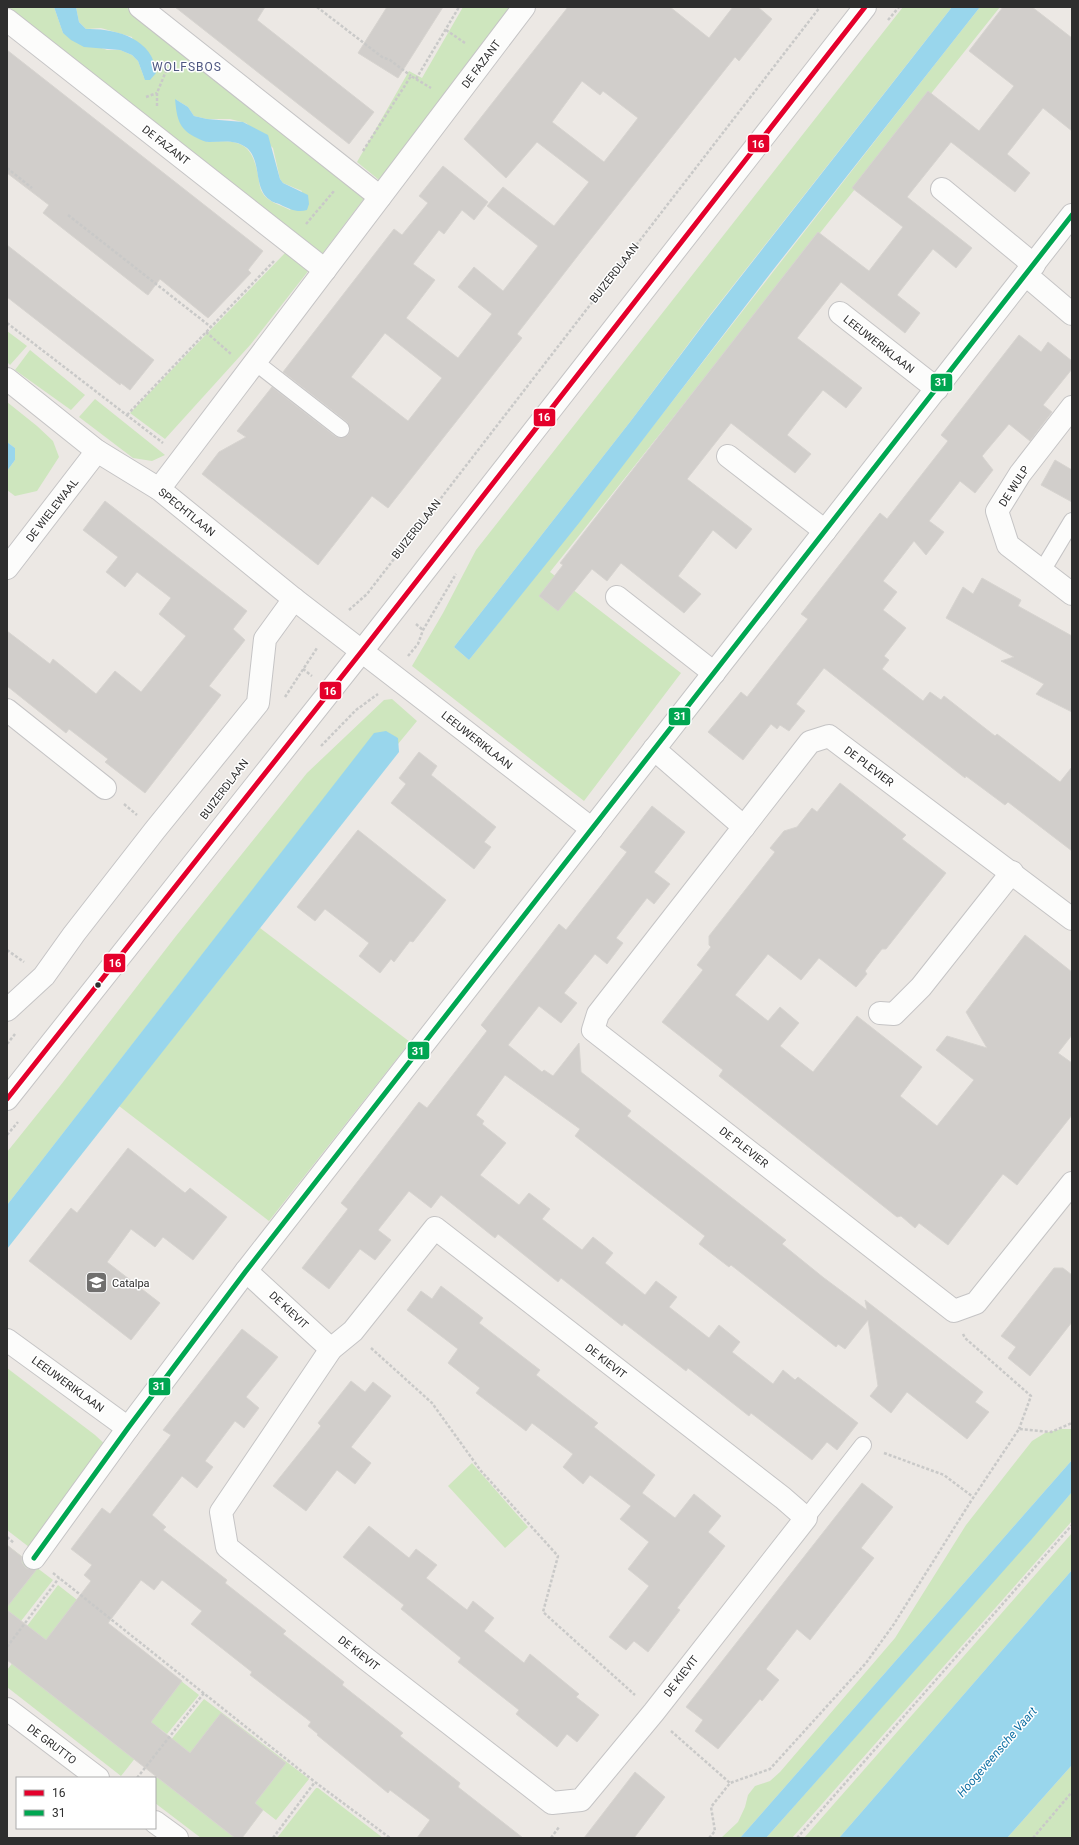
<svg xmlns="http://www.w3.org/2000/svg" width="1079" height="1845" font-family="Roboto,sans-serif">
	<rect width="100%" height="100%" fill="#ece8e4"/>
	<g fill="#cee6be" fill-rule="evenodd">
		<path d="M8 7H54L63 33 107 50H120L132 55 138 61 145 80 132 37 101 28 86 29 79 22 76 7H126L366 196 322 254ZM175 99 188 107 194 116 207 119H230L246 123 273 148 280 179 283 183 302 191 290 210C281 205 267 202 262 192 259 187 259 178 257 171 251 140 234 140 207 142Z"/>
		<path d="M463 7H514L379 180 357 162 409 71 422 78Z"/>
		<path d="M903 7H952L710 315 630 422 454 647 469 660C641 444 809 224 980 7H1000L550 572 681 673 584 801 412 666 443 613 476 550Z"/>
		<path d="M286 252 309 270 251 344 165 439 130 413Z"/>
		<path d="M7 331 27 346 10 365 7 362Z"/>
		<path d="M30 350 85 395 71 410 15 370Z"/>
		<path d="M95 399 165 455 152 461 133 458 79 417Z"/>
		<path d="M7 402 37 426 53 441 59 457 37 491 15 496 7 490V471L15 460V448L7 442Z"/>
		<path d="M392 699 417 721 398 744V738L374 734 7 1205V1152L60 1086 176 936 307 773 384 700Z"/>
		<path d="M260 928 410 1042 269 1221 119 1106Z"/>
		<path d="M7 1368 95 1435 108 1447 29 1547 7 1530Z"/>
		<path d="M1061 1429H1072V1460L740 1838H721L738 1822 745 1807 748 1795 755 1786 770 1781 780 1772 895 1638 966 1525 1032 1441 1045 1433Z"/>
		<path d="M472 1463 528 1527 505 1548 448 1486Z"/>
		<path d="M1072 1492V1521L792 1838H766Z"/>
		<path d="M1072 1533V1570L839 1838H804Z"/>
		<path d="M7 1545 53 1580 7 1639Z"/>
		<path d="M58 1585 199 1695 167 1734 159 1728 121 1776 7 1687V1670L36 1633 27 1626Z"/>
		<path d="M204 1699 309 1779 276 1820 263 1810 242 1838H201L155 1803V1780L163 1770 153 1762Z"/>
		<path d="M1072 1765V1838H1007Z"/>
		<path d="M316 1788H318L383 1838H277Z"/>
	</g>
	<g fill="#99d6ec">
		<path d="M54 7H76L79 22 86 29C114 28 154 38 156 73L150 80H145L138 61 132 55 120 50 84 47 71 40 63 33Z"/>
		<path d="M952 7H980L773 270 579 523 469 660 454 647 630 422 710 316Z"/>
		<path d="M175 99 188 107 194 116 207 119 243 122 268 135 280 179 283 183 308 195 309 204 307 210C297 213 290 209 281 205 278 203 273 203 270 200 253 189 262 161 247 148 235 139 223 142 209 142 205 142 201 140 197 138 178 129 177 118 175 99Z"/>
		<path d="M7 442 15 448V460L7 471Z"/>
		<path d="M386 731 398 738 399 752 7 1249V1205L374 733Z"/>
		<path d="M1072 1460V1492L1031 1540 766 1838H740Z"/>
		<path d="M1072 1570V1765L1007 1838H839Z"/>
	</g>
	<g fill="#d1cecb" stroke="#d7d4d0" fill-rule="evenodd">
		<path d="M175 7H265L257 20 374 112 349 144Z"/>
		<path d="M387 7H443L398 78 358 53Z"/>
		<path d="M568 7H670L709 38 733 7H758L772 19 739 61 735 57 583 249 517 334 522 338 388 508 372 496 318 565 202 474 219 452 246 437 237 431 272 387 335 436 340 438 348 435 350 430 347 422 283 372 394 229 402 235 428 203 419 196 443 166 488 202 474 220 462 210 444 234 439 230 413 264 435 280 406 318 458 358 492 314 458 287 474 267 503 291 538 246 487 206 503 187 554 226 589 182 537 142 506 178 464 139ZM582 81 600 95 603 91 638 118 604 162 552 122ZM385 333 442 378 408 421 351 377Z"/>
		<path d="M1003 7H1032L1072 38V131L1043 108 1007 154 1030 173 1015 192 951 142 907 197 972 248 956 268 933 249 897 295 920 313 905 333 841 282 797 338 862 388 846 408 823 390 805 412 787 435 811 454 795 473 731 423 687 479 752 529 736 549 713 530 678 576 701 594 684 613 621 563 607 581 592 569 558 611 539 596 563 565 560 563 818 232 869 271 903 227 852 188 928 91 979 131 1014 86 969 51Z"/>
		<path d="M7 50 263 251 248 270 251 273 208 318 160 279 148 295 145 293 43 213 49 205 7 173Z"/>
		<path d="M7 245 154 360 130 390 121 383 120 385 7 297Z"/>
		<path d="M1019 335 1041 352 1048 342 1072 361V369L1043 405 1052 412 1030 441 1009 424 982 456 993 470 975 493 960 481 929 521 944 532 926 555 914 541 883 581 897 592 883 610 906 628 884 656 889 660 882 669 923 701 930 692 941 700 944 696 995 736 997 734 1060 782 1072 767V851L1008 802 1005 805 966 776 965 778 824 668 796 704 805 711 789 731 780 725 777 729 771 724 743 760 708 732 741 692 747 697 808 619 801 614 880 513 887 519 948 441 941 435Z"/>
		<path d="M1055 460 1072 470V502L1041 485Z"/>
		<path d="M105 501 247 611 233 629 245 640 209 686 221 695 145 793 105 762 108 759 69 729 66 733 7 686V631L50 664 53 659 96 694 115 671 141 692 186 636 159 614 171 598 137 572 125 587 106 572 118 557 83 530Z"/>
		<path d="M982 578 1021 600 1018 606 1072 636V712L1036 694 1044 684 1001 661 1014 657 946 618 963 587 973 594Z"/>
		<path d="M419 752 437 766 431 775 496 827 484 842 491 847 474 869 391 803 406 784 399 778Z"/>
		<path d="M840 783 906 835 902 839 946 873 886 949H882L874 959 865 971 867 974 856 987 819 958 801 980 768 954 735 995 768 1021 780 1007 799 1023 780 1046 813 1072 857 1016 922 1067 900 1096 937 1126 974 1080 936 1050 947 1036 987 1048 966 1012 1025 935 1072 972V1035L1058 1053 1072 1063V1115L1017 1185 1003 1174 948 1245 919 1223 915 1228 901 1216 897 1217 719 1076 723 1070 662 1022 703 970 697 965 711 947 709 945V936L775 852 770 848 784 831 797 827 812 808 817 812Z"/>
		<path d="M652 806 685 832 654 872 670 884 654 904 647 898 616 938 623 943 607 964 595 954 564 993 577 1003 561 1023 539 1006 508 1045 542 1072 544 1070 553 1076 579 1043 581 1072 631 1111 627 1116 786 1240 782 1244 824 1278 867 1310 865 1300 983 1392 975 1402 989 1412 967 1439 907 1392 891 1413 870 1396 878 1386 868 1320 845 1349 838 1344 836 1347 731 1265 729 1267 699 1244 705 1236 575 1136 580 1129 505 1075 476 1115 484 1121 482 1124 506 1143 480 1175 519 1205 529 1193 550 1209 542 1219 582 1250 593 1237 613 1253 605 1263 645 1295 656 1281 677 1297 669 1307 709 1338 719 1325 740 1342 732 1352 773 1384 783 1370 795 1380 798 1377 858 1423 837 1450 827 1442 812 1460 751 1413 749 1416 688 1368 686 1371 624 1323 622 1326 561 1278 558 1282 498 1234 495 1238 441 1195 431 1208 409 1191 378 1230 391 1240 375 1260 360 1249 329 1289 302 1268 348 1209 341 1203 403 1123 419 1102 427 1108 487 1031 481 1025 543 945 559 924 566 930 627 852 620 847Z"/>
		<path d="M358 830 446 900 413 942 410 941 394 962 391 959 380 973 359 956 369 943 325 909 315 921 297 907Z"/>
		<path d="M128 1148 185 1193 190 1188 227 1217 193 1260 163 1237 155 1247 131 1229 107 1262 160 1303 131 1340 29 1261 71 1208 77 1213Z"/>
		<path d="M1054 1268H1063L1072 1275V1322L1030 1376 1008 1358 1016 1347 1001 1336Z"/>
		<path d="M441 1286 483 1318 479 1323 540 1370 536 1375 598 1423 594 1427 655 1475 642 1493 675 1518 694 1494 721 1516 708 1532 725 1546 677 1608 680 1610 648 1652 634 1641 626 1650 609 1637 649 1586 628 1569 649 1542 620 1519 631 1506 590 1475 583 1484 563 1467 573 1454 532 1423 526 1431 476 1393 480 1388 448 1363 458 1349 407 1310 421 1291 432 1299Z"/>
		<path d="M242 1329 278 1357 246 1397 259 1408 244 1428 235 1421 205 1461 213 1467 197 1488 182 1476 152 1515 166 1527 163 1530 227 1580 225 1583 286 1631 283 1634 344 1682 342 1685 403 1733 400 1736 460 1783 458 1787 523 1838H417L430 1820 390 1790 388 1793 317 1735 318 1734 308 1726 311 1722 250 1675 252 1672 191 1624 202 1611 162 1580 154 1590 141 1580 108 1623 182 1681 151 1722 190 1753 221 1713 286 1763 255 1803 263 1810 242 1838H235L7 1660V1610L46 1640 91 1581 84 1575 92 1565 71 1549 102 1508 110 1514 171 1435 163 1430Z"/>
		<path d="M351 1381 365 1392 373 1382 391 1396 351 1447 371 1463 355 1484 337 1470 306 1511 273 1486 321 1426 318 1423Z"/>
		<path d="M862 1483 893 1507 861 1548 874 1558 810 1640 797 1629 766 1669 779 1680 762 1701 760 1699 718 1749 695 1731 703 1720 686 1707Z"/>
		<path d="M369 1526 409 1558 416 1549 437 1565 426 1578 467 1610 473 1601 494 1618 484 1631 524 1663 530 1654 579 1694 576 1697 599 1715 577 1742 567 1734 557 1747 516 1714 519 1710 458 1662 461 1658 401 1609 404 1605 343 1557Z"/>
		<path d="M7 1545 22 1557V1563L26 1568 36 1570 7 1607Z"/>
		<path d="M635 1772 665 1797 634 1838H584Z"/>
	</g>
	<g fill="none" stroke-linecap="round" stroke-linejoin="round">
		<defs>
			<g id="service">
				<path d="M255 362 341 429"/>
				<path d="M1042 571 1072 521"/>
				<path d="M806 1518 863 1445"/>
			</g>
			<g id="minor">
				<path d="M140 7 380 197"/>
				<path d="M7 20 325 270"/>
				<path d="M942 189 1034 265"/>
				<path d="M1026 275 1072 314"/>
				<path d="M840 313 937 389"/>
				<path d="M7 379 97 451 159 489 294 599 592 829"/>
				<path d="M1072 407 1020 474 997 511 1008 545 1072 594"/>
				<path d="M728 456 825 531"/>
				<path d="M159 489 524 7"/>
				<path d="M7 568 97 451"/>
				<path d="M617 597 714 673"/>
				<path d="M7 710 105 788"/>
				<path d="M654 749 744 827"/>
				<path d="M1072 919 829 736 810 742 598 1014 593 1030 954 1311 976 1303 1072 1183"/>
				<path d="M7 1010 44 976 74 934 155 830 258 703 265 639 294 599"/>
				<path d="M880 1013 894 1014 921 987 1012 872"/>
				<path d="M435 1228 783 1498 806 1518 654 1712 581 1800 552 1803 365 1658 227 1547 221 1512 331 1349 353 1331Z"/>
				<path d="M246 1271 331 1349"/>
				<path d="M7 1340 128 1428"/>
				<path d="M34 1558 128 1428 246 1271 1072 215"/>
				<path d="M7 1709 98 1778"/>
				<path d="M155 1822 177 1838"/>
			</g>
			<path id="tertiary" d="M7 1099 362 651 865 7"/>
		</defs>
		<use href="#service" stroke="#c5c4c5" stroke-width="18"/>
		<use href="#minor" stroke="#c5c4c5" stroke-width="24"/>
		<use href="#tertiary" stroke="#c5c4c5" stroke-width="24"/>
		<g stroke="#c9c9c8" stroke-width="2.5" stroke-dasharray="3 2" stroke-linecap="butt">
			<path d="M317 7 382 57 390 60 411 76"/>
			<path d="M888 20 899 7"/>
			<path d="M446 30 465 43"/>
			<path d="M166 71 176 67"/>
			<path d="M416 79 459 7"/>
			<path d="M146 97 157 93"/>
			<path d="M157 106V93L166 71V61"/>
			<path d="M363 151 411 76 431 88"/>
			<path d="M7 168 32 188"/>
			<path d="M68 215 211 327"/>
			<path d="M306 224 334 191"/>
			<path d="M7 323 163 443"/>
			<path d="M206 332 231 354"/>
			<path d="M127 415 274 261"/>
			<path d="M349 610 367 594 820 7"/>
			<path d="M416 624 423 630"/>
			<path d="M408 656 418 644 423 630 456 574"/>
			<path d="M303 669 312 676"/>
			<path d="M285 697 317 648"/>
			<path d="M321 746 356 710 378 694"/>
			<path d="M124 804 137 815"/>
			<path d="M7 950 24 962"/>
			<path d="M7 1044 15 1034"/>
			<path d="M7 1135 18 1122"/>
			<path d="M963 1334 965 1338 1031 1396 1019 1429"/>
			<path d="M371 1348 432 1403 481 1471 558 1556 543 1612 635 1695"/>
			<path d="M884 1453 944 1475 973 1497"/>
			<path d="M7 1537 14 1543"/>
			<path d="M53 1573 315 1782 390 1838"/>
			<path d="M7 1647 59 1578"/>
			<path d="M671 1731 730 1783"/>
			<path d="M137 1778 204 1693"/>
			<path d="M273 1838 315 1782"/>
			<path d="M551 1838 559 1827"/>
			<path d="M709 1838 715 1831 711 1807 730 1783 770 1769 866 1663 894 1624 971 1501 1019 1429 1051 1432 1072 1423"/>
			<path d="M797 1838 1072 1525"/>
			<path d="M1033 1838 1072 1792"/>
		</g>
		<use href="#service" stroke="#fcfcfb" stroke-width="16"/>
		<use href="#minor" stroke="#fcfcfb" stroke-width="22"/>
		<use href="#tertiary" stroke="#fcfcfb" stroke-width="22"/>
		<defs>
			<path id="bus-1" d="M7 1099 362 651 865 7"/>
			<path id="bus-2" d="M34 1558 128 1428 246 1271 1072 215"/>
		</defs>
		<use href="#bus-1" stroke="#fff" stroke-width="8"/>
		<use href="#bus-2" stroke="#fff" stroke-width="8"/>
		<use href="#bus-1" stroke="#e4002b" stroke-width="5"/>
		<use href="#bus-2" stroke="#00a651" stroke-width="5"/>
	</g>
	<defs>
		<symbol id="school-square" viewBox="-11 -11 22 22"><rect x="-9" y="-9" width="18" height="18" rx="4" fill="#706f6e" stroke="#fff"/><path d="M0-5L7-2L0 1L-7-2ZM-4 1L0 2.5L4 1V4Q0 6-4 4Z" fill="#fff"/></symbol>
	</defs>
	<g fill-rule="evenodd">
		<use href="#school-square" x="84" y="1270" width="25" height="25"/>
	</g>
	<circle fill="#2e2e2e" stroke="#fff" stroke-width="1.5" cx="98" cy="985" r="3.5"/>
	<g text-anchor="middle" stroke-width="3" stroke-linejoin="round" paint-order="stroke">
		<g font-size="11" fill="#2e2e2e" stroke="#fff">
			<text transform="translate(481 64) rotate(-53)" y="4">DE FAZANT</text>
			<text transform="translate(166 145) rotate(38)" y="4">DE FAZANT</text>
			<text transform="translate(614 273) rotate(-52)" y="4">BUIZERDLAAN</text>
			<text transform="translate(879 344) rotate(38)" y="4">LEEUWERIKLAAN</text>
			<text transform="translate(1014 486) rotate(-57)" y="4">DE WULP</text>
			<text transform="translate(52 510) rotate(-52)" y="4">DE WIELEWAAL</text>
			<text transform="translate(187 512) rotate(39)" y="4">SPECHTLAAN</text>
			<text transform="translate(416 529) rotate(-52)" y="4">BUIZERDLAAN</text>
			<text transform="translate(477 740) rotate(38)" y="4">LEEUWERIKLAAN</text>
			<text transform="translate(869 766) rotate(37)" y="4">DE PLEVIER</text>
			<text transform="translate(224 789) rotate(-53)" y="4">BUIZERDLAAN</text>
			<text transform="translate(744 1147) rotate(38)" y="4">DE PLEVIER</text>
			<text transform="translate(289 1310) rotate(43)" y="4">DE KIEVIT</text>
			<text transform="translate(606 1361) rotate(38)" y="4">DE KIEVIT</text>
			<text transform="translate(68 1384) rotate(36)" y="4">LEEUWERIKLAAN</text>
			<text transform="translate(359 1653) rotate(38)" y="4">DE KIEVIT</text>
			<text transform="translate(681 1676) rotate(-52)" y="4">DE KIEVIT</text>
			<text transform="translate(52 1744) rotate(37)" y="4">DE GRUTTO</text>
		</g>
		<g font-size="11" fill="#2e2e2e" stroke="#fff" text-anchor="start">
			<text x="112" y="1287">Catalpa</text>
		</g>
		<g font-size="12" letter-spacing="1" fill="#4d5680" stroke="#fff">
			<text x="187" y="71">WOLFSBOS</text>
		</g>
		<g font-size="12" font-style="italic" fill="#0d6fa3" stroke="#fff">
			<text transform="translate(997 1752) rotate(-49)" y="4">Hoogeveensche Vaart</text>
		</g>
	</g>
	<g stroke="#fff" stroke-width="1.5">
		<rect x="747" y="134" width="23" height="19" rx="4" fill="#e4002b"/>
		<rect x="930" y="373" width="23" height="19" rx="4" fill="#00a651"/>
		<rect x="533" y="408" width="23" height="19" rx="4" fill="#e4002b"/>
		<rect x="319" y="681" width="23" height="19" rx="4" fill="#e4002b"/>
		<rect x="668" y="707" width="23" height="19" rx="4" fill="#00a651"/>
		<rect x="103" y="953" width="23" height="20" rx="4" fill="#e4002b"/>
		<rect x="407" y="1041" width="23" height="19" rx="4" fill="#00a651"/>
		<rect x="148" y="1377" width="23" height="19" rx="4" fill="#00a651"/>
	</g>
	<g font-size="11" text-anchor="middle" font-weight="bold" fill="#fff">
		<text x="758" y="148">16</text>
		<text x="941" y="386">31</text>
		<text x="544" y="421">16</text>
		<text x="330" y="695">16</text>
		<text x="680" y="720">31</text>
		<text x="115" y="967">16</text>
		<text x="418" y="1055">31</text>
		<text x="159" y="1390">31</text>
	</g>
	<rect width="1079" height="1845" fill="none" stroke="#2e2e2e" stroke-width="16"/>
	<rect x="16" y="1777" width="140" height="52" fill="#ffffff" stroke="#ababab"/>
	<rect x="24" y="1790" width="20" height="6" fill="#e4002b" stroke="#ababab"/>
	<text x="52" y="1797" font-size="12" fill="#2e2e2e">16</text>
	<rect x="24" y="1810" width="20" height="6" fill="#00a651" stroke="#ababab"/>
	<text x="52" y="1817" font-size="12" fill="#2e2e2e">31</text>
</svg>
